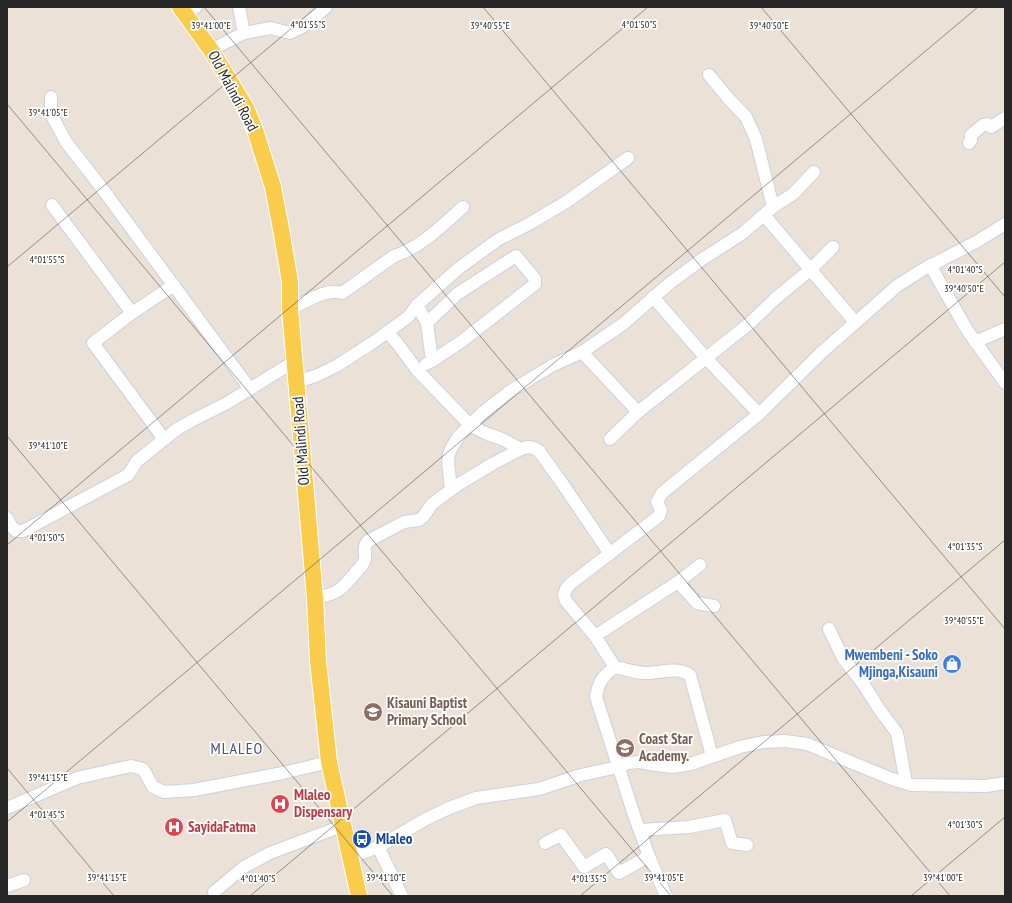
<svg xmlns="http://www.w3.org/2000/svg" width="1012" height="903" font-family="'PT Sans Narrow',sans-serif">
	<rect width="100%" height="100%" fill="#ebe1d6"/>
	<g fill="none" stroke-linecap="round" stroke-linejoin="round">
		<defs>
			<g id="minor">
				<path d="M239 7 244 33"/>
				<path d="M185 14 196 7"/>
				<path d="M211 50 244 33 271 28 290 33 304 26 326 7"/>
				<path d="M709 75 728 98 746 117 756 139 773 207"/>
				<path d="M51 97V114L66 142 101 187 250 389"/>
				<path d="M969 143 971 140V135L983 125 987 124 991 127 1005 118"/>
				<path d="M52 205 132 313"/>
				<path d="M764 215 855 322"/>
				<path d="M930 265 967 330 1005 383"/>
				<path d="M653 297 706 358 759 414"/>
				<path d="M417 305 427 323 432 361 426 364"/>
				<path d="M290 309C306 302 325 288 342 293L394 256C420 248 443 225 463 207"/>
				<path d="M427 323 457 294 516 256 535 279V284L462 341 432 361"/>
				<path d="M387 332 397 343 417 370 470 425 485 433 502 439 521 449 527 447 534 448 539 451 562 483 610 554"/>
				<path d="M975 342 1005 329"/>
				<path d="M582 352 638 412"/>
				<path d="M297 382 318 375 338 365 375 341 408 317 417 305 434 290 459 268 499 239 529 224 566 202 628 158"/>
				<path d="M164 439 93 343 132 313 174 285"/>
				<path d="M610 439 638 412 750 323 776 298 810 270 833 247"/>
				<path d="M451 490 448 461 449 454 452 447 459 436 481 414 509 392 553 365 582 352 623 324 670 283 701 260 743 233 773 207 793 194 814 172"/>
				<path d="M7 518 11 526 16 531H23L128 475 137 461 177 429 193 420 227 403 295 361"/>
				<path d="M678 582 697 603 714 606"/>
				<path d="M315 598C337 594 342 590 356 572 359 569 364 564 365 559 366 552 362 547 368 541L404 522 419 520 423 517 432 504 459 484 494 463 521 449"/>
				<path d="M829 629 843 658 864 685 879 709 897 733 906 783"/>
				<path d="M595 636 678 582 700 565"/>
				<path d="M615 667C602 677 599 681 596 697L634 815 650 859 666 896"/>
				<path d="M712 756 690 675C677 666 661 673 646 673 636 673 625 669 615 667L595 636 566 601 564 595 566 589 570 584 659 516 661 510 657 502 662 493 759 414 822 352 897 286 922 270 976 242 1005 224"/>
				<path d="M7 808 77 778 131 766 143 769 153 787 164 792 194 790 283 773 329 762"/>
				<path d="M640 830 689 827 725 820 732 843 747 845"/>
				<path d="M545 843 561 835 584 867 606 854 619 873 649 856"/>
				<path d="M378 847 402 896"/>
				<path d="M351 857 378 847 426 819 449 808 476 798 539 789 581 775 618 767 628 763 640 762 656 765 673 767 691 764 740 747 763 742 785 741 807 744 892 779 912 785 986 786 1005 783"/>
				<path d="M7 886 24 880"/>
				<path d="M214 892 244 867 270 853 342 826"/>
			</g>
			<path id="major" d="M180 7 211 50 246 108 255 130 273 187 281 229 290 282V309L315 598 318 661 329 762 359 896"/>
		</defs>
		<use href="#minor" stroke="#ccd0e1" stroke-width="14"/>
		<use href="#major" stroke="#fff" stroke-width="18"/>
		<use href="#minor" stroke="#fff" stroke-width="12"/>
		<use href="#major" stroke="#facc4c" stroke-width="16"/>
	</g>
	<path fill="none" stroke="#272727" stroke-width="1" stroke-opacity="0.45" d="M204 7 950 896M483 7 1005 629M761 7 1005 297M7 104 671 896M7 267 317 7M7 436 393 896M7 545 648 7M7 768 114 896M7 822 978 7M250 896 1005 262M580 896 1005 540M911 896 1005 817"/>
	<defs>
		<symbol id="shop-disc" viewBox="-11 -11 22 22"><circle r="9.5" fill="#3f7fe0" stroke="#fff"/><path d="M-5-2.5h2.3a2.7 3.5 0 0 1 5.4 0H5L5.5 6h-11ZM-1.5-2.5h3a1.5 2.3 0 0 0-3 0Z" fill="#fff"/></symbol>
		<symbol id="school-disc" viewBox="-11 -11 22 22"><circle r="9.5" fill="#8d6e63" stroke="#fff"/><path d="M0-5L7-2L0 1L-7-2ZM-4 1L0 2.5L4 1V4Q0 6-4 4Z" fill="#fff"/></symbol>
		<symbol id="hospital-disc" viewBox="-11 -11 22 22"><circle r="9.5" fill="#e0444e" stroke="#fff"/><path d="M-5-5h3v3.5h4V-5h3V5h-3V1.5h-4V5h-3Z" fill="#fff"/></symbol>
		<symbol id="bus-disc" viewBox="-11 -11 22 22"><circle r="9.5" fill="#1a4fb4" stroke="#fff"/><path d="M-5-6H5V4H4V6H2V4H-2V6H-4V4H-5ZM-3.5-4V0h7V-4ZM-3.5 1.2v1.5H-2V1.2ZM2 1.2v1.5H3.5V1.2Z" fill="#fff"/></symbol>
	</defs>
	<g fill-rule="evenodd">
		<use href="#shop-disc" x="941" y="653" width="22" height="22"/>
		<use href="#school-disc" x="362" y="701" width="22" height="22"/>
		<use href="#school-disc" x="614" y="737" width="22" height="22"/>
		<use href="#hospital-disc" x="269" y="793" width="22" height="22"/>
		<use href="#hospital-disc" x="163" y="816" width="22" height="22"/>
		<use href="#bus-disc" x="351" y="828" width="22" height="22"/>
	</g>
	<g text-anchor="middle" stroke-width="3.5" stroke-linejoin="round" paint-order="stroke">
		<g font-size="15" fill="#272727" stroke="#fff">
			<text transform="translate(233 91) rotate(62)" y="5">Old Malindi Road</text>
			<text transform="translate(301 441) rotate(-94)" y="5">Old Malindi Road</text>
		</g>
		<g font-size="15" font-weight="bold" fill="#366cbe" stroke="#fff" text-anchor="end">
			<text x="938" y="660">Mwembeni - Soko<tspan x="938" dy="17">Mjinga,Kisauni</tspan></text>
		</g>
		<g font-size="15" font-weight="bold" fill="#785e54" stroke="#fff" text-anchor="start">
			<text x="387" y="708">Kisauni Baptist<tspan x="387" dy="17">Primary School</tspan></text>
			<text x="639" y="744">Coast Star<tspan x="639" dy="17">Academy.</tspan></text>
		</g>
		<g font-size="15" font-weight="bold" fill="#be3a42" stroke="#fff" text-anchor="start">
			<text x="294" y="800">Mlaleo<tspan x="294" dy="17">Dispensary</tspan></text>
			<text x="188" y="832">SayidaFatma</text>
		</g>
		<g font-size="15" font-weight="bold" fill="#164399" stroke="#fff" text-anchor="start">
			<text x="376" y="844">Mlaleo</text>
		</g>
		<g font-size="16" letter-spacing="1" fill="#455079" stroke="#fff">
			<text x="237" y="754">MLALEO</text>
		</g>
	</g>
	<g font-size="10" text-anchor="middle" fill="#272727" stroke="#fff" stroke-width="3.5" stroke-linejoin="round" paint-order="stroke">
		<text x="308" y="28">4°01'55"S</text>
		<text x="639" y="28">4°01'50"S</text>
		<text x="211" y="29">39°41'00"E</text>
		<text x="490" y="29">39°40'55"E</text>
		<text x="769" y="29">39°40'50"E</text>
		<text x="48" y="116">39°41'05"E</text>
		<text x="47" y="263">4°01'55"S</text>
		<text x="965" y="273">4°01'40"S</text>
		<text x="964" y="292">39°40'50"E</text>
		<text x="48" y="449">39°41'10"E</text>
		<text x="47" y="541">4°01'50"S</text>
		<text x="965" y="550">4°01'35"S</text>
		<text x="964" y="624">39°40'55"E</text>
		<text x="48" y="781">39°41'15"E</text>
		<text x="47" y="818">4°01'45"S</text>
		<text x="965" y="828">4°01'30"S</text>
		<text x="107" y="881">39°41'15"E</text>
		<text x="386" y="881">39°41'10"E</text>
		<text x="664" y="881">39°41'05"E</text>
		<text x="943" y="881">39°41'00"E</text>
		<text x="258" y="882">4°01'40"S</text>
		<text x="589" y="882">4°01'35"S</text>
	</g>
	<rect width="1012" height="903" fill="none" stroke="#272727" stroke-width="16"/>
</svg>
